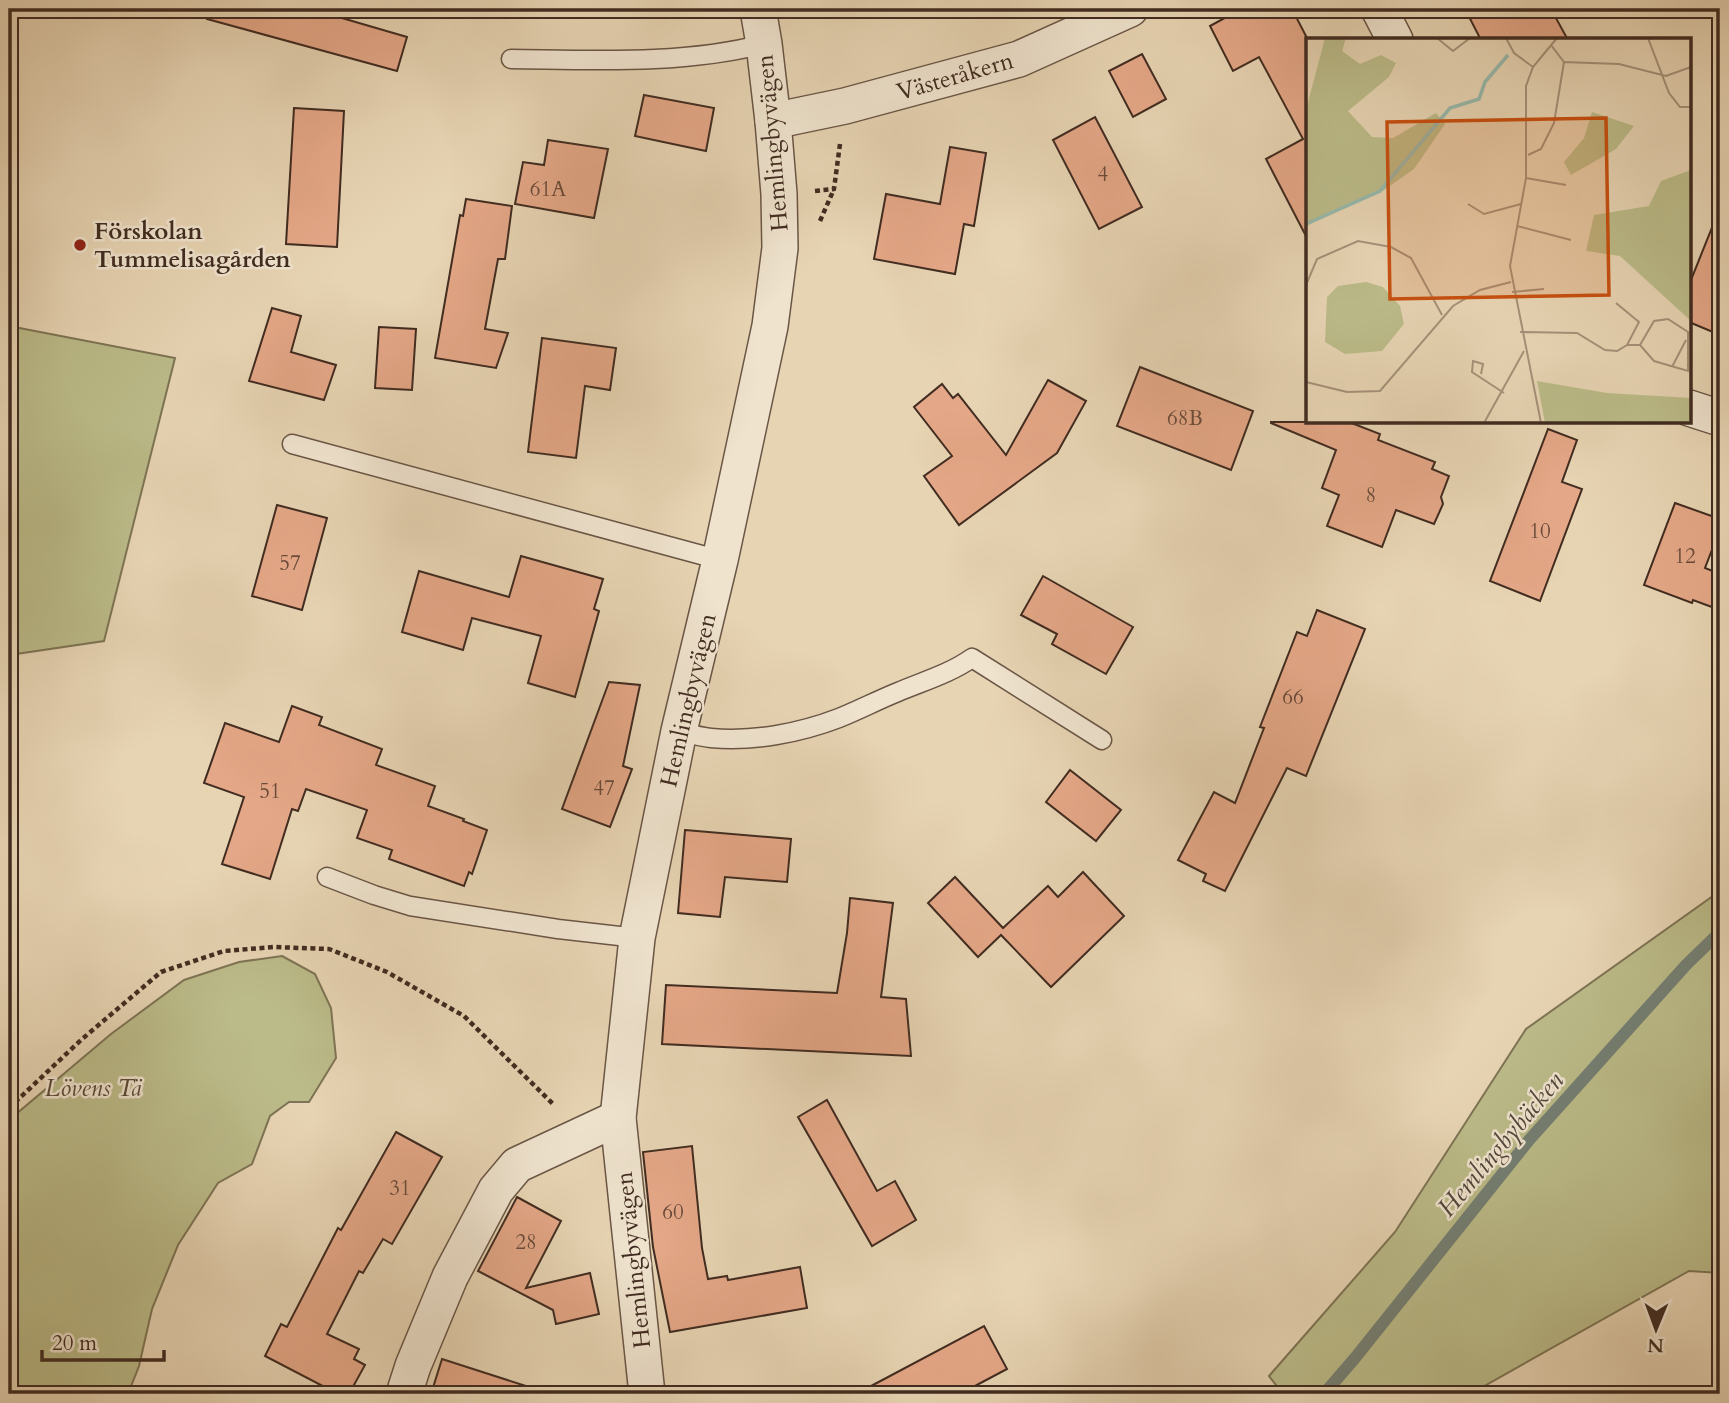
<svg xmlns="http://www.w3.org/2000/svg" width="1729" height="1403" font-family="Cardo,serif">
	<rect width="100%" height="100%" fill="#e7d4b3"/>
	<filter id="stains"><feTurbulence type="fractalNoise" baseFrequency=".00286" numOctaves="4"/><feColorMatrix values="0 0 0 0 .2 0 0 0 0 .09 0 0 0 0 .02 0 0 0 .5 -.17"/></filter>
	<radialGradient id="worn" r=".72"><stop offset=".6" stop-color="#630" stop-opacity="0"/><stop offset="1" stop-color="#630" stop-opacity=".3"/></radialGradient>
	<g fill="#bbbb89" stroke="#7e7455" stroke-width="2">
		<path d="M9 326 175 358 104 641 9 655Z"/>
		<path d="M1720 891V1273L1689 1271 1470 1394H1283L1269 1376 1395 1232 1526 1029Z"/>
		<path d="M282 956 315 974 331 1008 336 1058 309 1102H289L270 1116 252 1164 218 1183 178 1245 152 1309 139 1366 128 1394H9V1120L111 1034 184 980 239 962Z"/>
	</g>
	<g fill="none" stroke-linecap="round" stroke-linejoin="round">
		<path stroke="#758074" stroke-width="12" d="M1324 1394 1355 1358 1530 1139 1686 965 1720 932"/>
	</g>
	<g fill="#e4a787" stroke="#412c21" stroke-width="2">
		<path d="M209 9H311L407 37 397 71 207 19Z"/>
		<path d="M1241 9H1292L1307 38V238L1266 159 1303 139 1259 57 1233 71 1210 26Z"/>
		<path d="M1465 9H1551L1568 40H1481Z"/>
		<path d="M1142 54 1166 99 1133 117 1109 71Z"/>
		<path d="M644 95 714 108 706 151 635 136Z"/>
		<path d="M294 108 344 111 337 247 286 244Z"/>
		<path d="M1095 117 1142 207 1099 229 1053 140Z"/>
		<path d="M548 140 608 149 594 218 515 204 523 162 544 165Z"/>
		<path d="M950 147 986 153 974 226 964 224 955 274 874 259 886 194 940 204Z"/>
		<path d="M466 199 512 206 505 259H498L485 329 508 333 496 368 435 358 460 215 463 216Z"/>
		<path d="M1719 210 1720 211V335L1689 322V285Z"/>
		<path d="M272 308 301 316 291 352 336 365 324 400 249 381Z"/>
		<path d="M379 327 416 329 412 390 375 388Z"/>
		<path d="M542 338 616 348 610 390 585 386 576 458 528 452Z"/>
		<path d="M1140 367 1253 411 1231 470 1117 426Z"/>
		<path d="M1048 380 1086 401 1057 453 959 525 924 476 952 456 914 407 942 384 953 398 958 394 1006 455Z"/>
		<path d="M1271 422H1349L1380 434 1378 440 1435 462 1432 469 1449 476 1441 497 1443 504 1434 524 1396 510 1382 547 1327 526 1339 495 1322 488 1336 450 1271 423Z"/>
		<path d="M1548 429 1577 440 1562 482 1582 489 1540 601 1490 581Z"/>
		<path d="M1675 503 1720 519V529L1705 568 1720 574V610L1693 600 1692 603 1644 585Z"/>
		<path d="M277 505 327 518 302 610 252 596Z"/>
		<path d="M521 556 603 579 594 609 599 611 575 697 528 683 541 636 472 618 463 650 402 632 419 571 509 597Z"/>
		<path d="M1043 576 1133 627 1106 674 1052 644 1057 634 1021 615Z"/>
		<path d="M1317 610 1365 629 1306 776 1287 768 1225 891 1203 881 1206 874 1178 860 1214 792 1235 803 1264 728 1260 727 1297 632 1307 636Z"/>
		<path d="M609 682 640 685 623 766 632 769 610 827 562 809Z"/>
		<path d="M292 706 322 717 319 725 382 749 376 765 435 786 428 806 464 819 463 821 487 830 472 874 469 872 464 886 389 859 392 850 357 838 367 810 306 789 298 811 292 809 270 879 222 864 244 797 204 783 225 723 279 742Z"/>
		<path d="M1070 770 1121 810 1096 841 1046 802Z"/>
		<path d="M685 830 791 839 787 882 725 877 720 917 678 913Z"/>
		<path d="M1083 872 1124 916 1051 987 1001 935 978 957 928 903 955 877 1003 928 1048 886 1058 897Z"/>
		<path d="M850 898 893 903 881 997 906 999 911 1056 662 1044 666 985 837 993 847 933Z"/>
		<path d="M827 1100 877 1191 895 1181 916 1220 872 1246 798 1117Z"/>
		<path d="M396 1132 442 1157 392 1244 383 1239 363 1273 359 1271 327 1334 359 1349 354 1359 365 1365 349 1394H338L265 1356 281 1324 287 1327 338 1228 341 1230Z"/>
		<path d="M692 1146 702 1248 708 1279 727 1276 728 1280 800 1267 807 1308 670 1332 653 1247 643 1152Z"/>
		<path d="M517 1197 561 1221 526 1288 590 1273 599 1314 556 1324 553 1310 478 1271Z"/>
		<path d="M984 1326 1007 1369 960 1394H856Z"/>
		<path d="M442 1359 529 1387 528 1394H431Z"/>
	</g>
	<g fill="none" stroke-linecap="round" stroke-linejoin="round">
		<defs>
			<g id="service">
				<path d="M511 59C594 60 682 65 764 44"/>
				<path d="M292 444 720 560"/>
				<path d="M679 731C690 734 700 737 711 738 753 742 800 733 839 718 859 710 878 700 898 692 924 681 949 674 972 658L1102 740"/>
				<path d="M327 877 374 895 410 906 558 929 637 938"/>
			</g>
			<g id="minor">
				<path d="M1379 9 1395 40"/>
				<path d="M773 121 845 106 1019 59 1130 9"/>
				<path d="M1689 408 1720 418"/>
				<path d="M404 1394 413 1366 450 1277 496 1190 517 1165 618 1118"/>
				<path d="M647 1394 618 1118 637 938 679 731 720 560 770 326 780 248 779 194 773 121 764 44 758 9"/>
			</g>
		</defs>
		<use href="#service" stroke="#6a5646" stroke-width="21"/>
		<use href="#minor" stroke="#6a5646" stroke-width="38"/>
		<g stroke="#412c21" stroke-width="4.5" stroke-dasharray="5 3.5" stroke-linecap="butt">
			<path d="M815 191 834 189 840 144"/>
			<path d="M820 221 834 189"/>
			<path d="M9 1108 81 1040 161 972 224 951 274 947 329 949 387 972 464 1016 554 1105"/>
		</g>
		<use href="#service" stroke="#efe3ce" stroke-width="18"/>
		<use href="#minor" stroke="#efe3ce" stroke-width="35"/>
	</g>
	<circle fill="#8f2418" stroke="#efe3ce" stroke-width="2.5" cx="80" cy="245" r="7"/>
	<g text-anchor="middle" stroke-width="5" stroke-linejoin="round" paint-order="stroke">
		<g font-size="21" fill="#6a4b3a">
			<text x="1103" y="181">4</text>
			<text x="548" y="196">61A</text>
			<text x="1185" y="425">68B</text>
			<text x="1371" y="502">8</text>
			<text x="1540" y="538">10</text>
			<text x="1685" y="563">12</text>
			<text x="290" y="570">57</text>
			<text x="1293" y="704">66</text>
			<text x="604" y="795">47</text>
			<text x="270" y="798">51</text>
			<text x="400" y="1195">31</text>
			<text x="673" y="1219">60</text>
			<text x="526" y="1249">28</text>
		</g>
		<g font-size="24" fill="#412c21" stroke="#efe3ce">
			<text transform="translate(955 76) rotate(-16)" y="8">Västeråkern</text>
			<text transform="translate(772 143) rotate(-95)" y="8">Hemlingbyvägen</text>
			<text transform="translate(688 700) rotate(-77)" y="8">Hemlingbyvägen</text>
			<text transform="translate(633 1260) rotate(-96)" y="8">Hemlingbyvägen</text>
		</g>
		<g font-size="24" font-weight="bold" fill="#412c21" stroke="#efe3ce" text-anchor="start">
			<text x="94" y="239">Förskolan<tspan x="94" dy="28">Tummelisagården</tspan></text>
		</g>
		<g font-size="24" font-style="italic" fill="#594936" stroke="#efe3ce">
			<text x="93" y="1096">Lövens Tä</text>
		</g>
		<g font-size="26" font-style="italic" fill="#52483d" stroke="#efe3ce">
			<text transform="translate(1500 1144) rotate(-50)" y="9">Hemlingbybäcken</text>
		</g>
	</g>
	<g transform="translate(1306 38)">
		<rect width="385" height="385" fill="#e7d4b3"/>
		<path d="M19 0H40L36 13 54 26 75 17 90 25 83 39 42 73 66 99 87 100 130 75 139 86 108 131 78 152 0 188V72ZM286 74 328 88 310 111 265 137 258 124 278 100ZM385 132V283L314 218 280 213 288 177 343 168 355 143ZM60 244 77 249 94 268 98 286 76 313 39 316 19 304 21 259 32 248ZM231 343 301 355 385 360V385H239Z" fill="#bbbb89"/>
		<path fill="none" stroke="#97b8ab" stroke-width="3.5" d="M0 186 74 153 144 70 173 61 179 44 202 17"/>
		<path fill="none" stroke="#a59179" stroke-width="2" d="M131 0 147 13 164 0M200 0 208 15 227 29M342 0 363 55 374 69H385M245 7 258 24 313 26 360 38 385 29M222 117 235 111 248 85 258 24M220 140 260 147M162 166 178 176 215 166M211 188 265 202M0 247 11 221 52 203 85 209 105 220 136 277M206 254 238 251M214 294 271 295 299 312 311 313 321 307 333 284 310 265M321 307H334L348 283 362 281 382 294V333L348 323 334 307M366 329 380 302M175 336 177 326 167 323 166 334 198 355M0 344 41 354 74 353 147 268 174 252 205 244M178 385 218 313M235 385 204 228 220 140V48L227 29 251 0"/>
		<path fill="#c75010" fill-opacity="0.15" stroke="#c75010" stroke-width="3.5" d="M300 80 303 257 84 261 81 84Z"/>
		<rect width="385" height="385" fill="none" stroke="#412c21" stroke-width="3.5"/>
	</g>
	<rect width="1729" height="1403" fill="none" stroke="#e7d4b3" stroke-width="35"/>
	<rect x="10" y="10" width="1708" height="1382" fill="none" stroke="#412c21" stroke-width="3.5"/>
	<rect x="18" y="18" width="1694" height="1368" fill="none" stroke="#412c21" stroke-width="2"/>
	<g transform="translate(1656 1329) rotate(181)" stroke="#efe3ce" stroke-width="5" paint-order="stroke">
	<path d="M0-5L12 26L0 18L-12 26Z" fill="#412c21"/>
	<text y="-10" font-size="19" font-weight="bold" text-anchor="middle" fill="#412c21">N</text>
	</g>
	<path d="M42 1350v10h122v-10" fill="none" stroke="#412c21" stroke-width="3.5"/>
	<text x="52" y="1350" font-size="21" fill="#412c21" stroke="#efe3ce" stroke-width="5" paint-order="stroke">20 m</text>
	<rect width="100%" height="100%" filter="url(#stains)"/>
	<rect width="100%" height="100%" fill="url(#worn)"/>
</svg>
